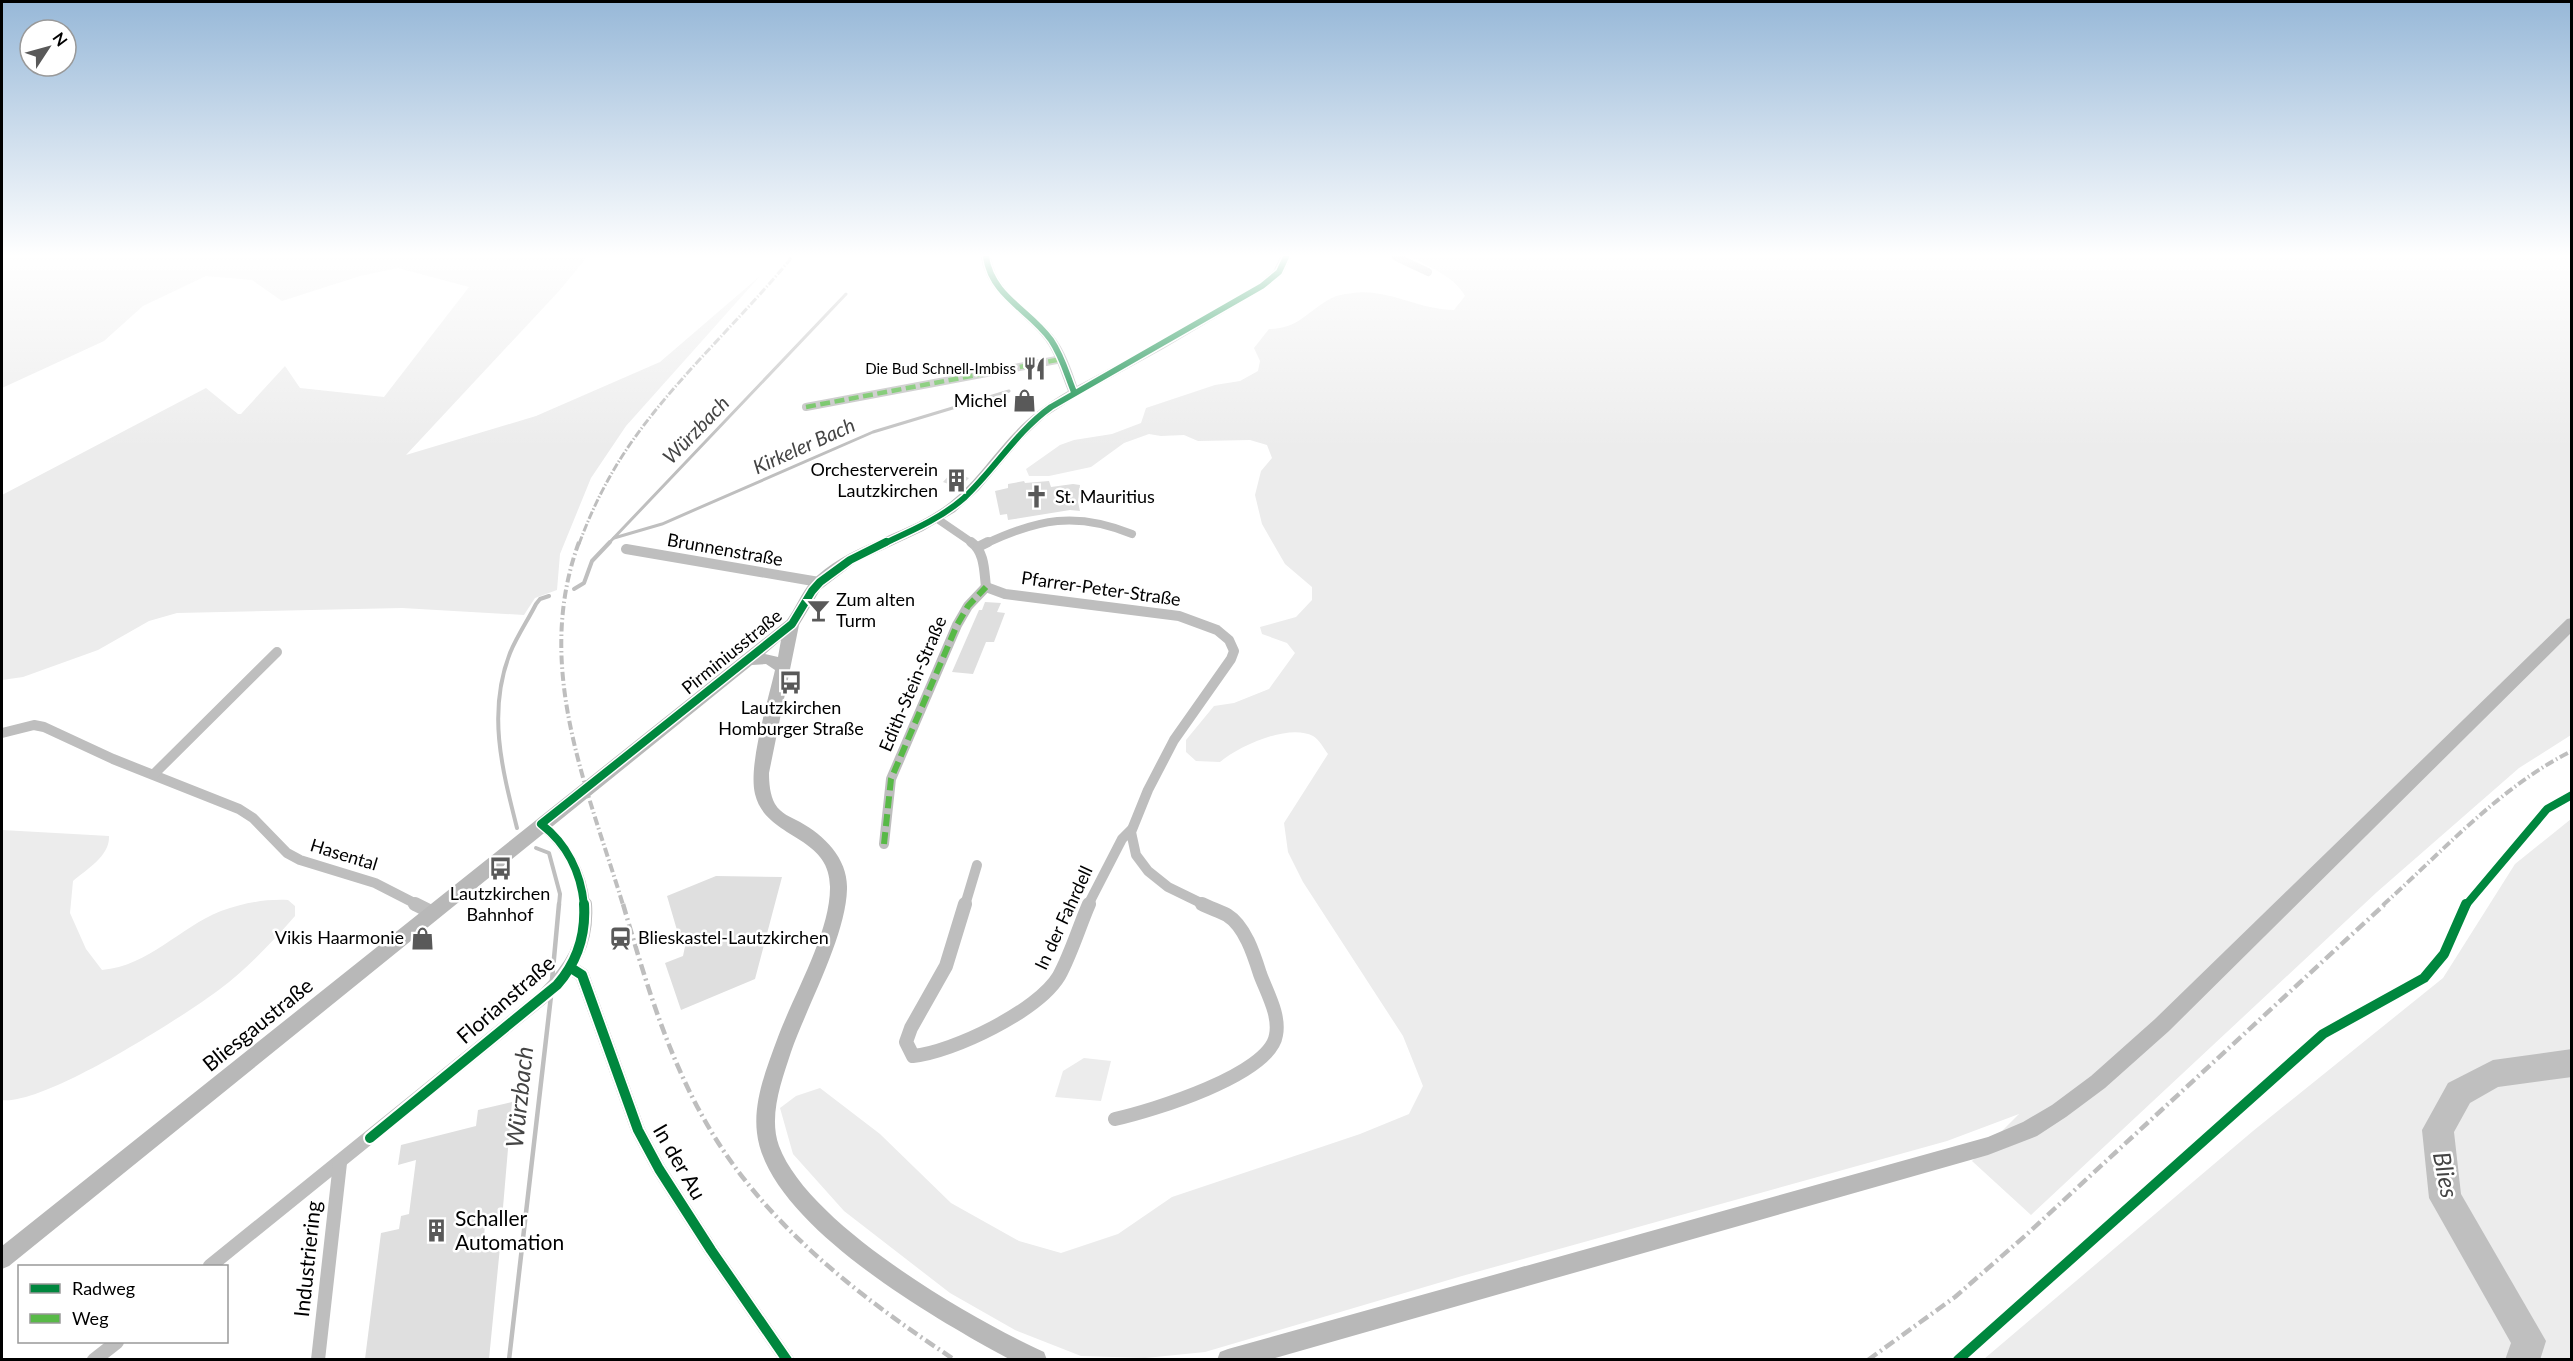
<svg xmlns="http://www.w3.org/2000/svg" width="2573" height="1361" font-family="Lato,sans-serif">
	<rect width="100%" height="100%" fill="#fff"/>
	<g fill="#ececec">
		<path d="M2 257H587L559 291 406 455 536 416 660 362 760 276 626 426 591 478 560 554 557 590 535 598 524 615 402 608 177 613 149 621 98 650 23 677 2 680V495L206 388 238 414H241L285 366 300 388 384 397 469 287 398 268 360 276 282 301 252 280 206 276 143 306 104 341 2 388Z"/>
		<path d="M1411 257H2571V735L2519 768 2377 892 2031 1215 1972 1161 2019 1114 1947 1141 1462 1276 1205 1352 1145 1358 1081 1356 1015 1330 950 1293 844 1211 793 1154 780 1108 796 1096 820 1088 880 1134 951 1203 1019 1241 1061 1253 1118 1234 1172 1197 1360 1134 1409 1114 1423 1086 1403 1036 1303 882 1288 852 1284 823 1328 754C1324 749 1319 739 1313 736 1289 723 1239 746 1220 762L1196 761 1186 752V740L1214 706 1234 703 1269 689 1295 653 1287 643 1262 634 1260 627 1296 617 1312 600V587L1285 564 1262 524 1255 495 1261 471 1272 458 1267 445 1250 440 1198 441 1184 435 1161 436 1149 434 1124 443 1091 467 1049 476H1029L1026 469 1060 445 1074 440 1112 434 1141 423 1146 408 1215 385 1240 381 1258 371 1260 361 1254 348 1269 329C1299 329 1307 311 1330 299 1336 295 1346 294 1353 293 1386 288 1420 310 1454 310L1465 296C1454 276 1431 268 1411 257Z"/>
		<path d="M2571 819V1359H1984L2253 1131 2443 978 2515 864Z"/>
		<path d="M2 830 109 836C110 856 87 869 73 881L70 913 86 949 102 970C149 966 180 927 221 911 244 903 264 899 288 900L295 906V916C272 942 248 968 220 989 183 1017 43 1106 2 1100Z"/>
		<path d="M1084 1058 1111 1061 1101 1101 1055 1097 1063 1071Z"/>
	</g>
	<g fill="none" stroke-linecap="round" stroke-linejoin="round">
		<g stroke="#bfbfbf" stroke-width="3">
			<path d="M614 538 662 524 873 432 1009 391"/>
			<path d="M608 544 846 294"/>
		</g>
		<g stroke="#bfbfbf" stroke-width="4">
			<path d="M574 589 584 583 592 561 610 542"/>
			<path d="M517 828C502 769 487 712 510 653 517 636 528 620 536 604L540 599 549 596"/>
			<path d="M536 848 549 853 560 894 559 905"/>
		</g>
		<g stroke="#bfbfbf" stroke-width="4.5">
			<path d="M552 980 559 904"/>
			<path d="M509 1360 551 996"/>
		</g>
		<path fill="#bfbfbf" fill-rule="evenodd" d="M2572 1049V1077L2498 1087 2470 1103 2454 1132 2461 1194 2546 1341 2540 1360H2505L2511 1343 2429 1198 2422 1130 2448 1083 2493 1060Z"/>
	</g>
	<g fill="#dfdfdf">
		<path d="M952 472 969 478 959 488 943 482Z"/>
		<path d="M1024 481 1025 483 1049 481 1051 487 1073 484 1080 485 1078 502 1080 511 1070 510 1008 520 1007 514 1000 515 995 491 1008 488V484Z"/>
		<path d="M985 602 1001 603 997 612 1005 613 994 642H986L973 674 952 672 979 610H982Z"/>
		<path d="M716 876 782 877 755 979 681 1010 665 963 683 956 687 937H679L667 896Z"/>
		<path d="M512 1102 502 1219 485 1223 483 1252 500 1247 489 1359H365L381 1233 399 1229 401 1216 409 1214 416 1160 398 1165 401 1145 476 1126 478 1110Z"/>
	</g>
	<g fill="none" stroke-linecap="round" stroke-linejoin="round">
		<g stroke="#bebebe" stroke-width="8">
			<path d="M1396 257 1428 272"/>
			<path d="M806 407 1062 359"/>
			<path d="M936 518 974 544"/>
			<path d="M985 544C1038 519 1076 511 1132 534"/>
		</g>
		<g stroke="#bebebe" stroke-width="10">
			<path d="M971 542C985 552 984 571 986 587"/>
			<path d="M978 547 988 542"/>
			<path d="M626 549 819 582"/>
			<path d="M986 587 1005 594 1179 616 1217 630 1229 640 1234 651 1231 659 1174 740 1148 790 1131 832 1136 855 1148 871 1168 887 1205 905"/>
			<path d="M2 733 34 725 44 727 113 759 239 809 253 818 287 853 300 860 375 883 418 905"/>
			<path d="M154 774 277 652"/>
			<path d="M541 824C566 845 582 872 585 905"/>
			<path d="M884 844 891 779 957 625 968 606 986 587"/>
			<path d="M965 905 977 865"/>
			<path d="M1088 905 1122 839 1131 830"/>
		</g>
		<g stroke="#bebebe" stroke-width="14">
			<path d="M415 904 433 913"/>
			<path d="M965 904 946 966 911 1028 906 1042 913 1056C953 1052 1038 1011 1059 976 1071 954 1079 927 1089 904"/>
			<path d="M571 968 582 975 638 1130 659 1169 711 1250 787 1360"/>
			<path d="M1115 1119C1151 1111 1270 1075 1276 1035 1280 1015 1267 993 1260 974 1254 955 1245 926 1227 915 1219 911 1210 908 1202 904"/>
			<path d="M210 1266 544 996C571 969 588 944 585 904"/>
			<path d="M94 1360 117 1342"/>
			<path d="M318 1360 340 1163"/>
		</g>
		<g fill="#b8b8b8" fill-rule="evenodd">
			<path d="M981 257H991C997 294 1032 309 1053 335 1065 350 1071 368 1077 386L1155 344 1258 284 1274 270 1280 257H1291L1283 274 1266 288 1163 349 1076 397 1045 417 1022 439 979 490 955 512 923 531 855 563 820 590 799 625 769 773C769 783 770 795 775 804 781 814 791 817 800 822 825 836 848 859 847 889 846 936 807 1006 791 1052 782 1080 768 1116 779 1146 808 1224 969 1318 1044 1352L1047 1360H1011L998 1353C927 1314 767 1221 757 1133 753 1101 767 1067 778 1037 794 994 830 933 830 888 831 834 766 840 755 794 748 765 768 701 775 670L766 664 752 665 9 1266 2 1269V1246L787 620C796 608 801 593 811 582 847 544 904 536 945 506 973 486 991 457 1014 433 1029 416 1048 403 1068 391 1061 374 1056 355 1045 340 1023 311 987 296 981 257ZM781 640 778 657 765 654Z"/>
			<path d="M2572 618V632L2169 1031 2105 1088 2066 1117 2037 1136 1988 1155 1268 1360H1217L1220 1352 1228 1349 1988 1137 2023 1122 2052 1105 2091 1076 2155 1019 2567 619Z"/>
		</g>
		<path stroke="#bebebe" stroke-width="3" stroke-dasharray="8 2 1.5 2" stroke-linecap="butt" d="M579 544C589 517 601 491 616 466 661 391 736 326 792 257"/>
		<g stroke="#bebebe" stroke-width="4" stroke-dasharray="9 3 1.5 3" stroke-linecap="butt">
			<path d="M579 542C533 667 587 786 623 905"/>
			<path d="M2383 905C2441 853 2502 785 2572 751"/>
		</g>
		<g stroke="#bebebe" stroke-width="4.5" stroke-dasharray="11 4 2 4" stroke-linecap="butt">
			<path d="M623 904C646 983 670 1065 714 1136 772 1230 864 1300 955 1360"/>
			<path d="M1868 1360 1955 1297 2026 1235 2385 904"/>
		</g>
		<path stroke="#58b947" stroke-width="4.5" stroke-dasharray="10 4.5" stroke-linecap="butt" d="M806 407 1062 359"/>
		<path stroke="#58b947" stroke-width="6" stroke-dasharray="12 6" stroke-linecap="butt" d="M884 844 891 779 957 625 968 606 986 587"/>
		<defs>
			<g id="cycleway-far2">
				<path d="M986 257C992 297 1030 310 1051 340 1062 356 1067 375 1074 392"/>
				<path d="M883 544C911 531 940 519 964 498 995 469 1016 432 1051 407L1262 286 1279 272 1286 257"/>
			</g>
			<g id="cycleway-far1">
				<path d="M584 905C581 873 567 844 541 824L792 624 812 591 820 582 850 560 886 542"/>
				<path d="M2466 905 2547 809 2572 795"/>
			</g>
			<g id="cycleway">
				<path d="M571 968 582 975 638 1130 659 1169 711 1250 787 1360"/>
				<path d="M370 1138 557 985C578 961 586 935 584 904"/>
				<path d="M1958 1360 2323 1034 2424 978 2444 954 2466 904"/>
			</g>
		</defs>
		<use href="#cycleway-far2" stroke="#fff" stroke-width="9"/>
		<use href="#cycleway-far1" stroke="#fff" stroke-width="11"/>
		<use href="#cycleway" stroke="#fff" stroke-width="14"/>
		<use href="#cycleway-far2" stroke="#00873e" stroke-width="6"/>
		<use href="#cycleway-far1" stroke="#00873e" stroke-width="8"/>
		<use href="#cycleway" stroke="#00873e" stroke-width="10"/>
	</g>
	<linearGradient id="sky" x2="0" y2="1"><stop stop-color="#97b8d8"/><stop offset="0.57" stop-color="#fff"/><stop offset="1" stop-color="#fff" stop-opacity="0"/></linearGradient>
	<rect width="2573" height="448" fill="url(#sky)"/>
	<defs>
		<symbol id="restaurant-bare" viewBox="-9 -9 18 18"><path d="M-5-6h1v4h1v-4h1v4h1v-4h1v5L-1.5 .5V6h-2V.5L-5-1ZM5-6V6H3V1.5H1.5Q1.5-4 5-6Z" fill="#595959" stroke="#fff" stroke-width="2.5" paint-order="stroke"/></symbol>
		<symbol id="shop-bare" viewBox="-9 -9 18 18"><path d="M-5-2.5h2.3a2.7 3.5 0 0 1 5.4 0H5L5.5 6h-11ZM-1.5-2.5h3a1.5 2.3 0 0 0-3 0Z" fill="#595959" stroke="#fff" stroke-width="2.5" paint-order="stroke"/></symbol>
		<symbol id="building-bare" viewBox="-9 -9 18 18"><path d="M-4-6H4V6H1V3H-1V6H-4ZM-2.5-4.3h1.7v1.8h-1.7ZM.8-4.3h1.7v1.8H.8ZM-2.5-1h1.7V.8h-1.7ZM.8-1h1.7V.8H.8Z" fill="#595959" stroke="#fff" stroke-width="2.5" paint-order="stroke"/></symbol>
		<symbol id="church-bare" viewBox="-9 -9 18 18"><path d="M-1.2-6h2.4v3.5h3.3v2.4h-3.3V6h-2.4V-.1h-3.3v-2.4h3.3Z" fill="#595959" stroke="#fff" stroke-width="2.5" paint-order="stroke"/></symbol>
		<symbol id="bar-bare" viewBox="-9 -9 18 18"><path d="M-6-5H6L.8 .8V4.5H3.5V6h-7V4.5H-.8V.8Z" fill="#595959" stroke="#fff" stroke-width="2.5" paint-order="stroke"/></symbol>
		<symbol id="bus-bare" viewBox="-9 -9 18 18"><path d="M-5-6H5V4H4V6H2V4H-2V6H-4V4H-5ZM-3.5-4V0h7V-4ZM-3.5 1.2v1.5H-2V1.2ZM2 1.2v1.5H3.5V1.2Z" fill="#595959" stroke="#fff" stroke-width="2.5" paint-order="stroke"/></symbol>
		<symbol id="station-bare" viewBox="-9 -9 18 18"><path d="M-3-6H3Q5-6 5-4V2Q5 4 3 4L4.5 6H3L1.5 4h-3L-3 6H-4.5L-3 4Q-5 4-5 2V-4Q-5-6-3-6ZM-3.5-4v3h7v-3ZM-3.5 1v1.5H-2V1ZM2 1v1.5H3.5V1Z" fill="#595959" stroke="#fff" stroke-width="2.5" paint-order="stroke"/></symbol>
	</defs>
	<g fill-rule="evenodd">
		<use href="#restaurant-bare" x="1018" y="352" width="33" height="33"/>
		<use href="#shop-bare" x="1008" y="384" width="33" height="33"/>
		<use href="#building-bare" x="940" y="464" width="33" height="33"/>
		<use href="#church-bare" x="1020" y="480" width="33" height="33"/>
		<use href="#bar-bare" x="802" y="594" width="33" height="33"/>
		<use href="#bus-bare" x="774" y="666" width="33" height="33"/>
		<use href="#bus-bare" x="484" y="852" width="33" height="33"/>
		<use href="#shop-bare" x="406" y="922" width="33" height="33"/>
		<use href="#station-bare" x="604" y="922" width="33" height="33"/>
		<use href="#building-bare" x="420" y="1214" width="33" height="33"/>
	</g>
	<g text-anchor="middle" stroke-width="5" stroke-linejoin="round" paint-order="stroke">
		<g font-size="15" fill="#000" stroke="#fff" text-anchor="end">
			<text x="1016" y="374">Die Bud Schnell-Imbiss</text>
		</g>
		<g font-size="18" fill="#000" stroke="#fff" text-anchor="end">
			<text x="1007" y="407">Michel</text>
			<text x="938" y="476">Orchesterverein<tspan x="938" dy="21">Lautzkirchen</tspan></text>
			<text x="1055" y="503" text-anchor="start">St. Mauritius</text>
			<text x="836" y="606" text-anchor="start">Zum alten<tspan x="836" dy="21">Turm</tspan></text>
			<text x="791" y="714" text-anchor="middle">Lautzkirchen<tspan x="791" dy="21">Homburger Straße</tspan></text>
			<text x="500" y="900" text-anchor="middle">Lautzkirchen<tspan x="500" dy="21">Bahnhof</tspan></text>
			<text x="404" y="944">Vikis Haarmonie</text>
			<text x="638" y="944" text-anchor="start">Blieskastel-Lautzkirchen</text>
		</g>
		<g font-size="18" fill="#000" stroke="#fff">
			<text transform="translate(725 550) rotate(10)" y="6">Brunnenstraße</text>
			<text transform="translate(1101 589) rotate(8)" y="6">Pfarrer-Peter-Straße</text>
			<text transform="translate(732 652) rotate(-39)" y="6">Pirminiusstraße</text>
			<text transform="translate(913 684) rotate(-67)" y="6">Edith-Stein-Straße</text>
			<text transform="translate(344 855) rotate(17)" y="6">Hasental</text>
			<text transform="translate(1064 918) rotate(-65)" y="6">In der Fahrdell</text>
		</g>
		<g font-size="20" font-style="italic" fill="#444" stroke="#fff">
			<text transform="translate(696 430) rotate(-46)" y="7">Würzbach</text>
			<text transform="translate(804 446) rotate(-24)" y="7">Kirkeler Bach</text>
		</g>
		<g font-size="21" fill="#000" stroke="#fff">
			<text transform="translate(506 1000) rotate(-41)" y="7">Florianstraße</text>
			<text transform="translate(258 1025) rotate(-39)" y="7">Bliesgaustraße</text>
			<text transform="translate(679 1162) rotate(60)" y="7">In der Au</text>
			<text transform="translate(308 1259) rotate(-84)" y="7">Industriering</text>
		</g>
		<g font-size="21" fill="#000" stroke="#fff" text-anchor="start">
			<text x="455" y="1226">Schaller<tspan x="455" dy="24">Automation</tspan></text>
		</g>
		<g font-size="24" font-style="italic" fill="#444" stroke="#fff">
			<text transform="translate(520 1097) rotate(-84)" y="8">Würzbach</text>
			<text transform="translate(2445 1175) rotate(79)" y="8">Blies</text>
		</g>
	</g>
	<rect width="2573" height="1361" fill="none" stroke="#000000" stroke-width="6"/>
	<rect x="18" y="1265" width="210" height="78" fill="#ffffff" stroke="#999999" stroke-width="1.5"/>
	<rect x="30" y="1284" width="30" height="9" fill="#00873e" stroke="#999999" stroke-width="1.5"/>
	<text x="72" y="1295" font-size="18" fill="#000000">Radweg</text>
	<rect x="30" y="1314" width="30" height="9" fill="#58b947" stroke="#999999" stroke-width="1.5"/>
	<text x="72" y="1325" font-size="18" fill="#000000">Weg</text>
	<g transform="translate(48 48) rotate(54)"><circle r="28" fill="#ffffff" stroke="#999999" stroke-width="1.5"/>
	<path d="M0-4.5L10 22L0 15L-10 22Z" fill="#595959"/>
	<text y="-9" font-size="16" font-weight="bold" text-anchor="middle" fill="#000000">N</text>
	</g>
</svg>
